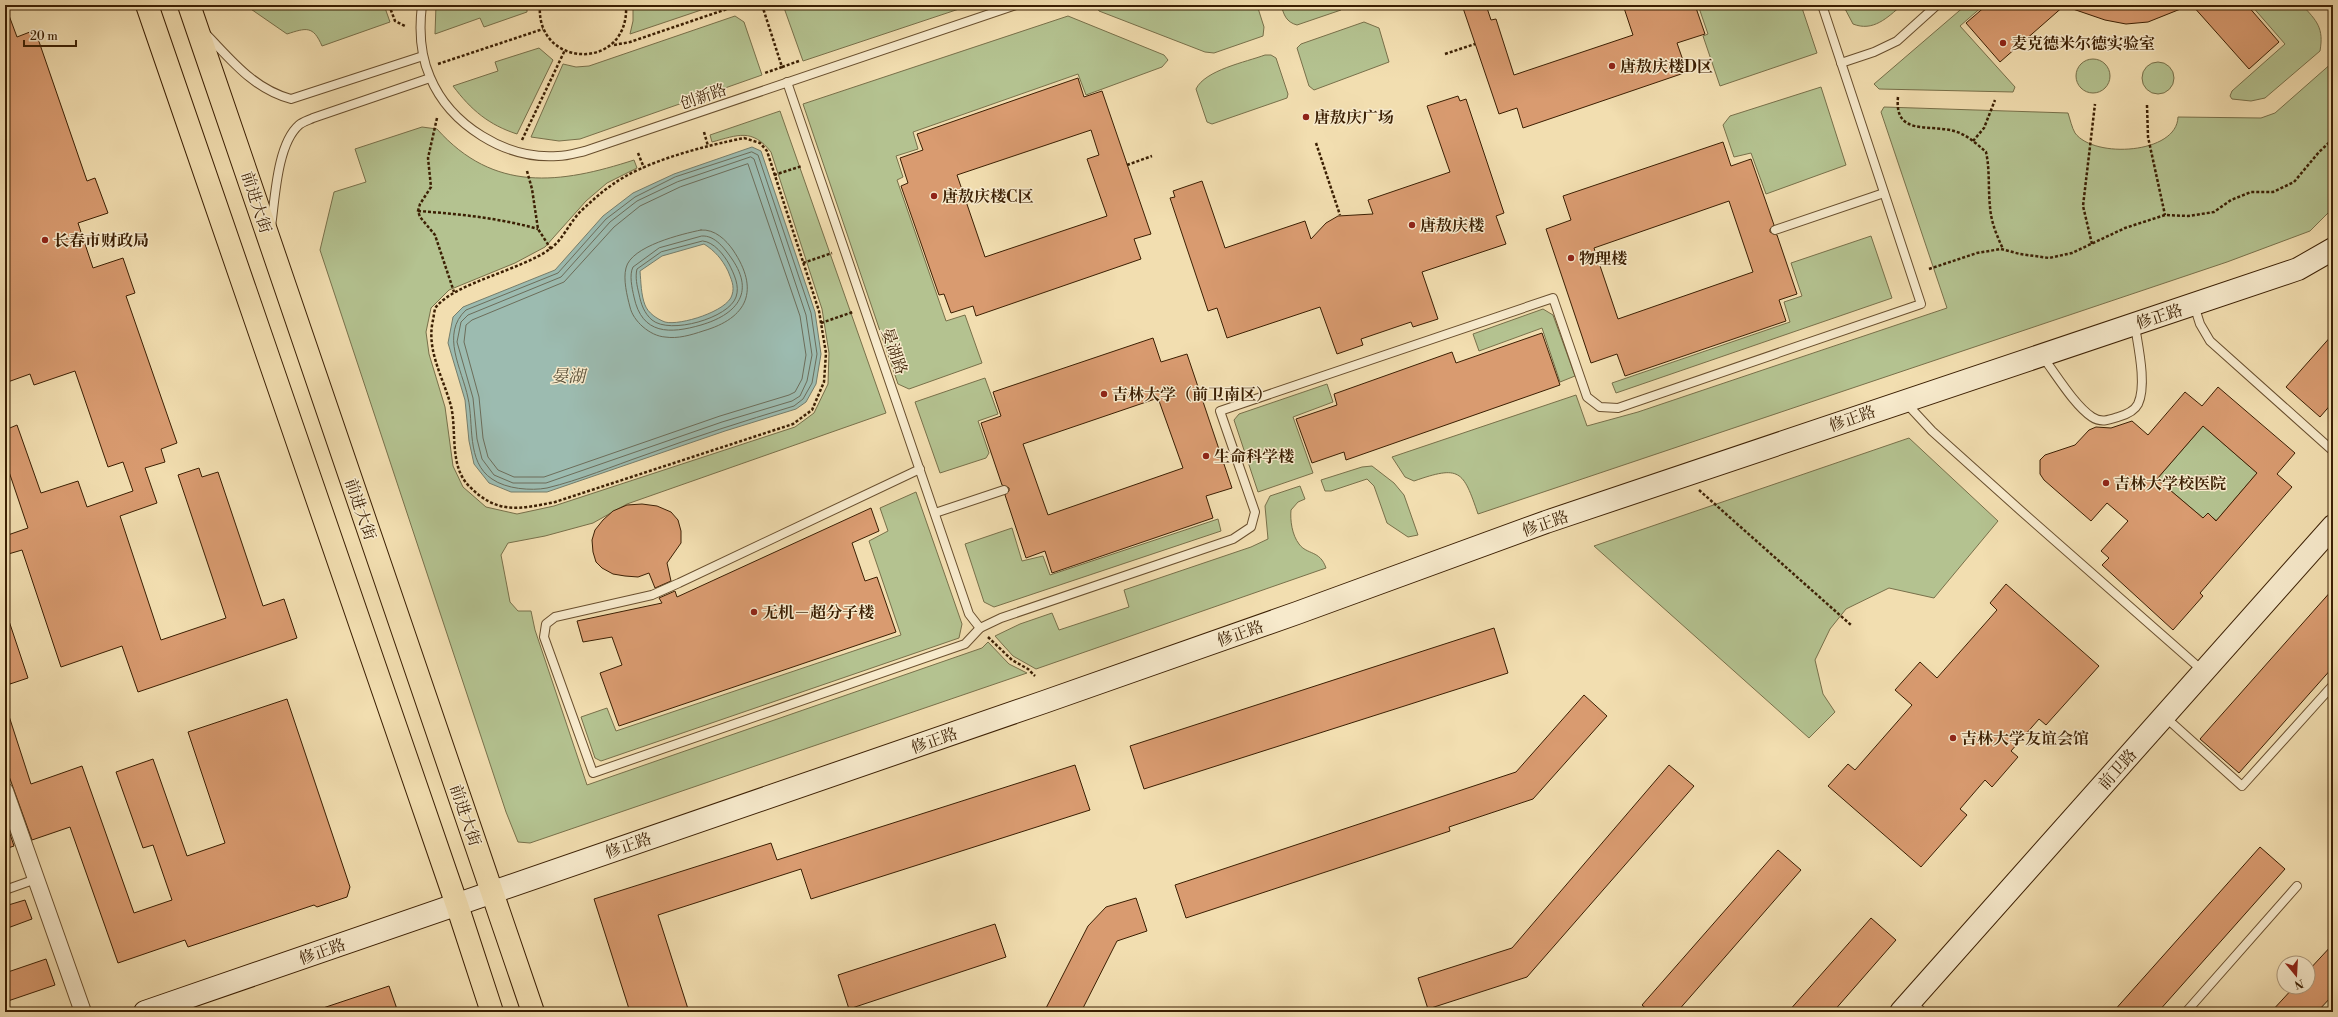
<svg xmlns="http://www.w3.org/2000/svg" width="2338" height="1017" font-family="'Libre Bodoni','Noto Serif SC',serif">
	<rect width="100%" height="100%" fill="#f2deb0"/>
	<filter id="stains"><feTurbulence type="fractalNoise" baseFrequency=".005" numOctaves="4"/><feColorMatrix values="0 0 0 0 .2 0 0 0 0 .09 0 0 0 0 .02 0 0 0 .5 -.17"/></filter>
	<radialGradient id="worn" r=".72"><stop offset=".6" stop-color="#630" stop-opacity="0"/><stop offset="1" stop-color="#630" stop-opacity=".3"/></radialGradient>
	<g fill="#b4c290" stroke="#78704a">
		<path d="M245 5H384L390 22 322 46C313 25 306 28 287 34Z"/>
		<path d="M436 5H527V12L484 27 480 18 435 34Z"/>
		<path d="M641 5H716L630 34 633 21V8Z"/>
		<path d="M783 5H971L803 61Z"/>
		<path d="M1100 5H1257L1264 27 1263 36 1214 53 1205 52 1099 11 1097 6Z"/>
		<path d="M1281 5H1346L1341 10 1297 25C1286 22 1284 15 1281 5Z"/>
		<path d="M1698 5H1801L1817 53 1720 86 1703 36 1708 34Z"/>
		<path d="M1843 5H1902C1887 18 1873 32 1853 24Z"/>
		<path d="M1966 5H1984L1960 26 2015 87 2013 92 1879 89 1874 84Z"/>
		<path d="M2251 5H2302C2317 21 2324 28 2320 51L2265 98 2251 101 2232 99 2230 96 2232 91 2285 44Z"/>
		<path d="M735 16 744 22 762 75 580 139 559 141 531 137 563 64 576 67 589 66Z"/>
		<path d="M1068 16 1164 55 1168 60 1162 67 1086 95 1078 74 913 132 918 149 896 156 903 177 897 180 946 321 965 315 982 363 909 389 898 384 803 104Z"/>
		<path d="M1364 22 1379 28 1389 62 1314 90 1309 86 1297 48 1301 44Z"/>
		<path d="M539 48 553 60 517 134C489 125 471 110 453 86L498 71 495 62Z"/>
		<path d="M1265 55H1271L1276 58 1288 94 1287 98 1212 124 1207 122 1196 89C1205 70 1246 62 1265 55Z"/>
		<circle cx="2093" cy="76" r="17"/>
		<path d="M2333 62V208L2310 231 2227 262 1478 514C1463 470 1460 465 1414 481L1405 477 1392 457 1576 395 1587 426 1638 412 1947 308 1881 112 1884 107 2068 113C2070 119 2072 128 2075 133 2094 159 2177 154 2178 117L2261 118 2275 113Z"/>
		<circle cx="2158" cy="78" r="16"/>
		<path d="M1821 87 1846 165 1766 194 1751 153 1734 157 1723 125 1730 116Z"/>
		<path d="M780 111 886 413 627 504 593 523 545 536 508 543 501 555 510 602 518 611H531L535 630 587 785 982 648 988 642 1009 664 1027 673 530 843 518 842 506 812 320 250 334 192 366 182 355 149 422 127 437 129C494 193 560 184 634 160L637 168 607 183 586 201 545 247 515 263 449 290 431 308 426 332 429 354 445 407 453 466 463 487 486 507 517 514 554 506 795 427 814 413 828 384 829 353 822 309 771 152C752 128 738 135 712 142L710 135Z"/>
		<path d="M1871 236 1892 298 1616 393 1612 383 1790 322 1784 302 1802 296 1791 263Z"/>
		<path d="M1543 309 1553 315 1575 376 1560 382 1542 328 1479 351 1473 334Z"/>
		<path d="M985 378 998 414 978 421 989 453 986 458 940 473 915 402Z"/>
		<path d="M1327 384 1333 402 1293 417 1313 473 1258 492 1234 420 1239 414Z"/>
		<path d="M2203 426 2257 473 2215 522 2216 520 2208 514 2203 518 2157 479Z"/>
		<path d="M1909 438 1998 521 1934 598 1889 588 1846 609 1830 629 1815 660 1823 694 1835 712 1809 738 1594 546Z"/>
		<path d="M1372 466 1394 483 1404 495 1418 535 1408 537 1387 523 1374 486 1367 479 1331 491H1325L1321 480 1362 467Z"/>
		<path d="M1300 486 1305 499 1298 502 1291 510C1290 520 1292 535 1299 544 1307 555 1320 550 1326 568L1036 669 1013 656 995 636 1020 624 1052 613 1059 630 1129 607 1124 590 1251 547 1268 539 1265 506 1270 496Z"/>
		<path d="M916 492 962 624 959 638 601 761 595 758 581 717 607 708 616 731 901 635 869 541 888 531 880 508Z"/>
		<path d="M1218 519 1221 531 994 607 984 602 965 544 1012 528 1022 561 1043 556 1050 575Z"/>
	</g>
	<path fill="#9cbbb0" stroke="#757d6b" fill-rule="evenodd" d="M752 147 761 151 815 312 821 354 816 384 806 402 796 409 725 431 547 492H511L489 483 474 464 469 441 465 400 448 343 453 317 463 307 555 270 603 216 633 193 674 174ZM704 244C715 251 722 259 728 271 731 279 735 286 732 295 728 311 680 326 665 322 657 319 648 313 645 305 641 295 641 282 640 271L662 256Z"/>
	<g fill="none" stroke-linecap="round" stroke-linejoin="round">
		<g stroke="#6c6d5a" stroke-width="1">
			<path d="M752 152 758 155 811 313 817 354 812 383 803 399 794 406C744 421 694 437 645 455 613 466 580 480 547 488 531 491 506 489 492 479 466 462 474 423 468 398 462 369 440 334 466 310L558 273 606 219 635 197 675 177Z"/>
			<path d="M751 157 754 159 806 315 812 355 807 381 800 396 792 401 722 422 546 483H513L494 475 482 459 477 439 473 398 457 342 461 322 468 315 561 277 610 222 637 201 677 182Z"/>
			<path d="M748 164 800 316 806 355 802 379 795 392 789 395 720 416 544 477H514L498 470 488 457 483 438 479 397 464 342 466 325 472 320 564 282 614 227 640 206 680 187Z"/>
			<path d="M701 230C715 229 726 240 733 250 760 290 748 318 703 331 691 335 678 339 665 337 650 336 633 321 630 307 627 296 623 279 626 268 631 246 682 234 701 230Z"/>
			<path d="M702 236C715 235 725 249 732 259 756 294 735 315 701 325 670 334 642 335 634 297 632 288 629 275 633 267L659 248Z"/>
			<path d="M703 241C714 242 724 255 729 264 734 274 740 286 736 297 729 318 670 335 652 320 644 313 641 304 639 294 637 286 635 277 637 269L661 252Z"/>
		</g>
	</g>
	<g fill="#d99b70" stroke="#3b1f03" fill-rule="evenodd">
		<path d="M1462 5H1486L1491 20 1496 19 1514 75 1633 35 1623 5H1695L1705 34 1677 43 1687 72 1523 128 1517 108 1499 114Z"/>
		<path d="M1987 5H2065L2000 62 1966 23Z"/>
		<path d="M2068 5H2188V6L2148 22 2126 24 2105 20 2067 7Z"/>
		<path d="M2192 5H2247L2279 42 2249 69Z"/>
		<path d="M5 10H7L17 37 35 30 87 181 95 178 108 213 78 223 93 268 123 258 135 293 126 296 177 443 161 449 165 462 145 468 157 503 120 516 161 640 226 618 178 475 199 468 202 477 218 472 263 606 284 599 297 638 138 692 122 646 61 667 22 550 5 555V536L28 528 5 460V430L17 425 41 493 78 481 87 507 133 491 123 462 108 467 75 371 34 385 30 374 5 383Z"/>
		<path d="M1078 78 1084 97 1102 91 1151 234 1134 239 1141 259 976 316 973 306 951 313 944 294 939 295 901 186 908 183 900 158 923 150 917 134ZM1091 130 1099 155 1087 159 1107 216 985 257 957 175Z"/>
		<path d="M1458 96 1460 101 1466 99 1504 213 1496 216 1506 244 1422 272 1438 319 1413 327 1411 322 1361 339 1363 345 1337 354 1320 307 1227 338 1217 308 1208 311 1170 198 1175 197 1173 191 1202 181 1225 248 1305 221 1311 239 1326 223 1338 216 1373 214 1368 200 1450 172 1427 106Z"/>
		<path d="M1723 142 1731 166 1751 159 1774 225 1770 229V232L1777 235 1797 294 1779 300 1786 321 1625 376 1617 354 1591 363 1546 229 1571 220 1563 196ZM1729 201 1753 272 1618 319 1594 248Z"/>
		<path d="M1542 333 1560 385 1346 460 1344 452 1312 463 1296 419 1337 405 1334 394 1452 352 1456 363Z"/>
		<path d="M2333 334V402L2320 417 2286 387Z"/>
		<path d="M1153 338 1161 362 1187 354 1232 488 1206 496 1213 518 1052 573 1045 551 1026 558 1005 495 1009 491V488L1002 485 981 423 1001 416 993 392ZM1158 398 1183 468 1048 515 1023 444Z"/>
		<path d="M2218 387 2295 453 2277 474 2292 487 2200 593 2203 596 2173 630 2102 565 2109 558 2101 551 2128 521 2107 503 2091 521 2044 480 2040 474V460L2045 455 2075 445 2089 430 2096 427 2111 428 2132 421 2148 435 2185 392 2202 406ZM2203 426 2257 473 2216 521 2208 513 2203 518 2157 479Z"/>
		<path d="M642 504 657 506 671 512 678 520 681 531V543L667 563 671 581 655 588 649 573 638 577 625 576 613 574 602 568 596 562 593 552 592 540 595 530 603 520 613 511 627 505Z"/>
		<path d="M871 508 879 531 852 543 865 581 877 577 896 632 619 726 600 673 622 665 612 637 583 642 577 621 662 603 659 598 675 591 677 597Z"/>
		<path d="M2006 584 2099 666 2046 725 2039 719 2011 751 2018 757 1992 787 1985 780 1960 809 1967 815 1921 867 1828 786 1848 764 1855 770 1912 705 1895 690 1920 662 1937 678 1997 610 1990 603Z"/>
		<path d="M2333 589V667L2239 773 2200 739Z"/>
		<path d="M5 618H8L28 678 10 684 5 667Z"/>
		<path d="M1494 628 1508 673 1144 789 1130 746Z"/>
		<path d="M1584 695 1607 716 1533 799 1449 827 1450 831 1186 918 1175 885 1516 772Z"/>
		<path d="M287 699 350 887 347 897 317 907 314 905 188 947 185 940 118 963 70 827 32 840 5 765V713H8L31 784 82 766 134 913 172 900 153 845 143 848 116 772 153 759 187 856 225 843 188 732Z"/>
		<path d="M1075 765 1090 810 811 899 801 869 658 915 689 1012H630L594 899 771 843 777 860Z"/>
		<path d="M1669 765 1694 786 1527 977 1428 1009 1418 978 1512 948Z"/>
		<path d="M5 825H7L14 846 5 849Z"/>
		<path d="M2260 847 2285 869 2158 1012H2113Z"/>
		<path d="M1778 850 1801 870 1677 1012H1650L1642 1005Z"/>
		<path d="M1136 898 1147 931 1117 941 1081 1012H1044L1088 926 1106 907Z"/>
		<path d="M25 900 32 919 5 929V906Z"/>
		<path d="M1871 918 1896 940 1833 1012H1788Z"/>
		<path d="M995 924 1006 957 849 1009 838 975Z"/>
		<path d="M2333 944V995L2317 1012H2271L2294 987H2308V971Z"/>
		<path d="M46 959 55 985 5 1002V973Z"/>
		<path d="M389 986 398 1012H320V1009Z"/>
	</g>
	<g fill="none" stroke-linecap="round" stroke-linejoin="round">
		<defs>
			<g id="lane">
				<path d="M422 5C419 29 420 54 430 77 450 125 506 160 558 156 567 156 576 153 585 151L1016 5"/>
				<path d="M207 35C232 61 254 89 291 99L423 56"/>
				<path d="M1841 63 1874 52 1897 41 1937 5"/>
				<path d="M787 82 969 614 980 628"/>
				<path d="M271 227C275 199 277 144 299 125 302 122 309 120 313 118L430 78"/>
				<path d="M1775 230 1884 193"/>
				<path d="M2194 305 2200 324 2210 341 2333 451"/>
				<path d="M2042 356C2056 374 2074 405 2092 417 2101 423 2109 420 2118 417 2125 415 2134 412 2138 404 2147 385 2138 346 2135 326"/>
				<path d="M1906 403 1932 431 2020 510 2203 671"/>
				<path d="M920 469 679 583 652 595 555 617 546 624 544 637 593 773 965 644 980 628 1001 618 1233 539 1251 527 1255 512 1220 411 1553 298 1587 397 1600 407 1618 408 1921 304 1822 5"/>
				<path d="M935 513 1004 490"/>
				<path d="M2164 716 2242 786 2333 685"/>
				<path d="M5 890 36 879"/>
				<path d="M1911 1002 1923 1012"/>
				<path d="M2186 1012 2297 886"/>
			</g>
			<path id="street" d="M5 791 83 1012"/>
			<g id="secondary">
				<path d="M145 1012 1044 702 1297 613 1546 522 2298 269 2333 249"/>
				<path d="M1901 1012 2333 526"/>
			</g>
			<g id="primary">
				<path d="M147 5 457 905 492 1012"/>
				<path d="M189 5 533 1012"/>
			</g>
		</defs>
		<use href="#lane" stroke="#694f2e" stroke-width="10"/>
		<use href="#street" stroke="#694f2e" stroke-width="18"/>
		<use href="#secondary" stroke="#3b1f03" stroke-width="24"/>
		<use href="#primary" stroke="#3b1f03" stroke-width="24"/>
		<g stroke="#3b1f03" stroke-width="2.5" stroke-dasharray="3 2" stroke-linecap="butt">
			<path d="M389 5 395 21 405 26"/>
			<path d="M540 5C535 69 630 72 626 5"/>
			<path d="M762 5 782 67 765 73"/>
			<path d="M2331 44 2333 45"/>
			<path d="M614 45 630 42 727 9 731 5"/>
			<path d="M1445 54 1475 44"/>
			<path d="M438 64 543 29"/>
			<path d="M782 67 799 61"/>
			<path d="M1898 97C1894 136 1928 124 1954 131 1966 134 1977 144 1986 152 1990 170 1988 188 1990 207 1991 222 1997 236 2003 249"/>
			<path d="M2147 105 2148 137 2165 215"/>
			<path d="M437 118 428 158 431 187 420 204 418 211 420 217 435 235 454 292"/>
			<path d="M704 132 708 146"/>
			<path d="M744 138 760 143 767 151 819 311 826 353 824 382 812 410 793 424 555 502C520 509 497 515 469 486 449 466 457 431 451 406 443 377 426 350 433 320 434 316 434 310 436 307 455 283 521 270 550 249 563 240 570 221 582 210 592 201 601 192 612 185 644 161 705 146 744 138Z"/>
			<path d="M522 140 565 50"/>
			<path d="M1973 141 1984 128 1995 100"/>
			<path d="M1316 143 1340 215"/>
			<path d="M638 153 644 168"/>
			<path d="M1127 165 1152 156"/>
			<path d="M527 171 532 189 538 229 551 249"/>
			<path d="M774 175 802 166"/>
			<path d="M418 211C459 214 499 218 538 229"/>
			<path d="M2092 244 2083 206 2095 104"/>
			<path d="M803 263 832 253"/>
			<path d="M1929 269 1977 253 2001 249 2020 254 2049 258 2072 253 2125 228 2165 215 2188 216 2214 212 2231 200 2251 192H2273L2294 182 2319 152 2333 139"/>
			<path d="M821 323 853 312"/>
			<path d="M1699 490 1851 625"/>
			<path d="M988 637 1012 660 1028 669 1035 676"/>
		</g>
		<use href="#lane" stroke="#f7eacc" stroke-width="8"/>
		<use href="#street" stroke="#f7eacc" stroke-width="16"/>
		<use href="#secondary" stroke="#f7eacc" stroke-width="22"/>
		<use href="#primary" stroke="#f2deb0" stroke-width="22"/>
	</g>
	<g fill="#8f2418" stroke="#f7eacc" stroke-width="1.5">
		<circle cx="2003" cy="43" r="4"/>
		<circle cx="1612" cy="66" r="4"/>
		<circle cx="1306" cy="117" r="4"/>
		<circle cx="934" cy="196" r="4"/>
		<circle cx="1412" cy="225" r="4"/>
		<circle cx="45" cy="240" r="4"/>
		<circle cx="1571" cy="258" r="4"/>
		<circle cx="1104" cy="394" r="4"/>
		<circle cx="1206" cy="456" r="4"/>
		<circle cx="2106" cy="483" r="4"/>
		<circle cx="754" cy="612" r="4"/>
		<circle cx="1953" cy="738" r="4"/>
	</g>
	<g text-anchor="middle" stroke-width="3" stroke-linejoin="round" paint-order="stroke">
		<g font-size="16" font-weight="bold" fill="#3b1f03" stroke="#f7eacc" text-anchor="start">
			<text x="2011" y="49">麦克德米尔德实验室</text>
			<text x="1620" y="72">唐敖庆楼D区</text>
			<text x="1314" y="123">唐敖庆广场</text>
			<text x="942" y="202">唐敖庆楼C区</text>
			<text x="1420" y="231">唐敖庆楼</text>
			<text x="53" y="246">长春市财政局</text>
			<text x="1579" y="264">物理楼</text>
			<text x="1112" y="400">吉林大学（前卫南区）</text>
			<text x="1214" y="462">生命科学楼</text>
			<text x="2114" y="489">吉林大学校医院</text>
			<text x="762" y="618">无机－超分子楼</text>
			<text x="1961" y="744">吉林大学友谊会馆</text>
		</g>
		<g font-size="16" fill="#3b1f03" stroke="#f7eacc">
			<text transform="translate(703 96) rotate(-19)" y="6">创新路</text>
			<text transform="translate(257 202) rotate(72)" y="6">前进大街</text>
			<text transform="translate(2159 316) rotate(-18)" y="6">修正路</text>
			<text transform="translate(895 351) rotate(71)" y="6">晏湖路</text>
			<text transform="translate(1852 418) rotate(-19)" y="6">修正路</text>
			<text transform="translate(361 509) rotate(71)" y="6">前进大街</text>
			<text transform="translate(1545 523) rotate(-19)" y="6">修正路</text>
			<text transform="translate(1240 633) rotate(-19)" y="6">修正路</text>
			<text transform="translate(934 740) rotate(-19)" y="6">修正路</text>
			<text transform="translate(2117 769) rotate(-48)" y="6">前卫路</text>
			<text transform="translate(466 815) rotate(71)" y="6">前进大街</text>
			<text transform="translate(628 845) rotate(-19)" y="6">修正路</text>
			<text transform="translate(322 951) rotate(-19)" y="6">修正路</text>
		</g>
		<g font-size="17" font-style="italic" fill="#584e37" stroke="#f7eacc">
			<text x="568" y="382">晏湖</text>
		</g>
	</g>
	<rect width="2338" height="1017" fill="none" stroke="#f2deb0" stroke-width="20"/>
	<rect x="6" y="6" width="2326" height="1005" fill="none" stroke="#3b1f03" stroke-width="2"/>
	<rect x="10" y="10" width="2318" height="997" fill="none" stroke="#3b1f03"/>
	<g transform="translate(2296 975) rotate(162)"><circle r="19" fill="#f7eacc" stroke="#ac997c"/>
	<path d="M0-3L7 15L0 10L-7 15Z" fill="#8f2418"/>
	<text y="-6" font-size="11" font-weight="bold" text-anchor="middle" fill="#3b1f03">N</text>
	</g>
	<path d="M24 40v6h52v-6" fill="none" stroke="#3b1f03" stroke-width="2"/>
	<text x="30" y="40" font-size="12" fill="#3b1f03" stroke="#f7eacc" stroke-width="3" paint-order="stroke">20 m</text>
	<rect width="100%" height="100%" filter="url(#stains)"/>
	<rect width="100%" height="100%" fill="url(#worn)"/>
</svg>
